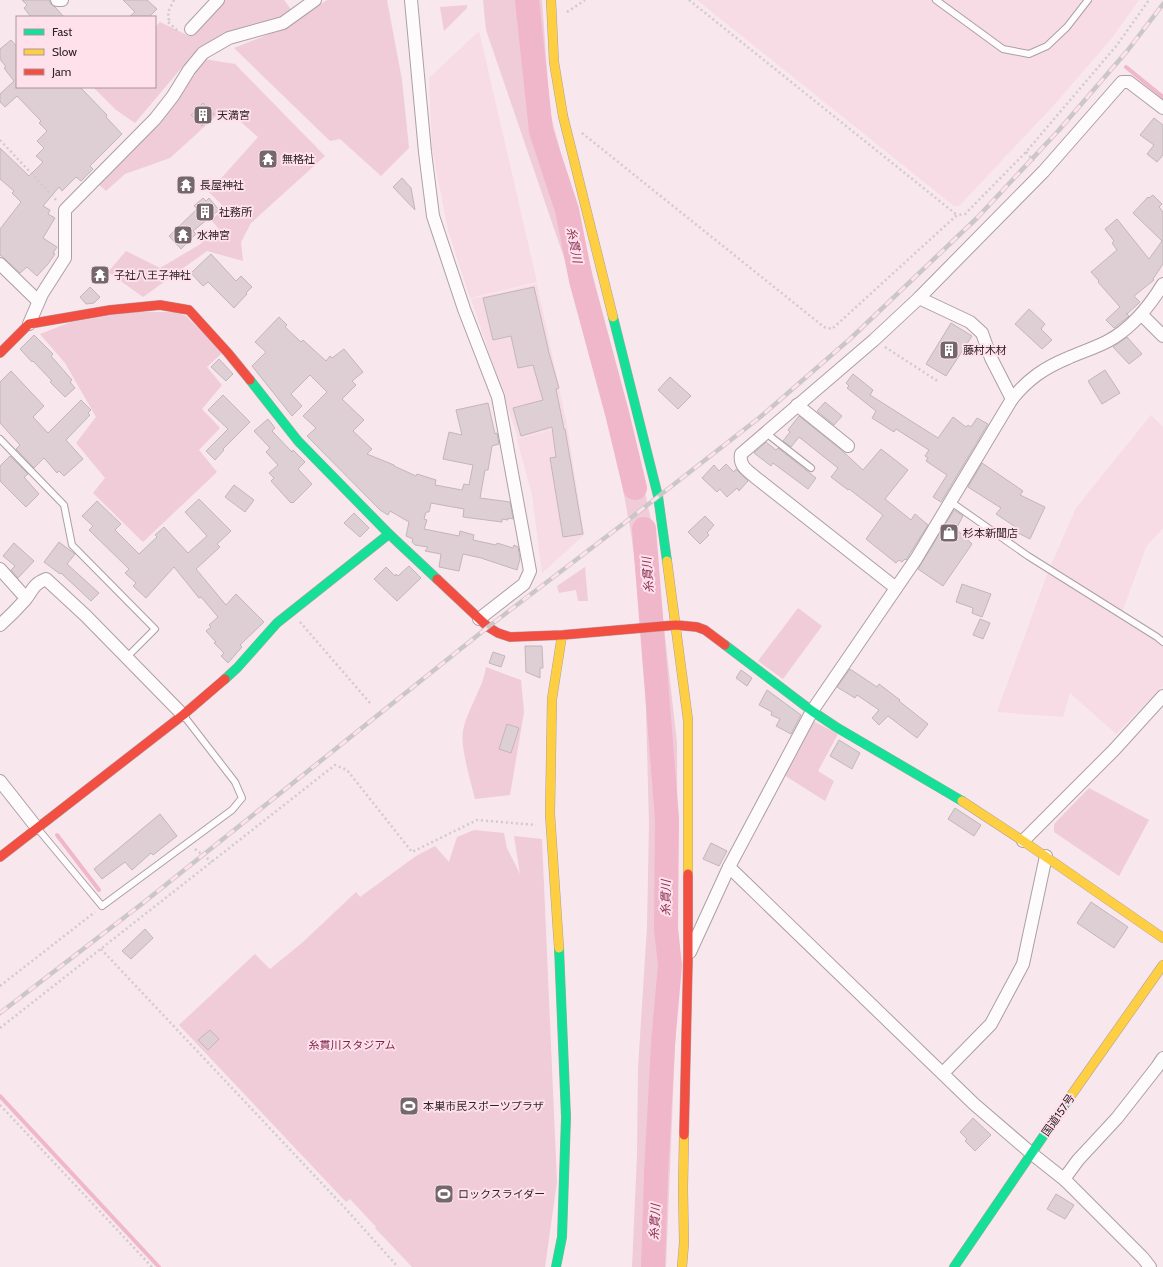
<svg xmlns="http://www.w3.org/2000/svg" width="1163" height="1267" font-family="Cabin,'Noto Sans JP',sans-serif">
	<rect width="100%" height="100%" fill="#f8e7ed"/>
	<g fill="#f7dbe5">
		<path d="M697 0H1139L1111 39 1053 106 959 206H954Z"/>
		<path d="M479 31 537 282 470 298 448 230 432 148 429 78Z"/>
		<path d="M537 284 567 425 518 438 471 299Z"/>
		<path d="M1151 415 1163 427V528L1146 547 1122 612 1163 639V686L1116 734 1070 693 1063 717 997 712 1048 572 1076 508Z"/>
		<path d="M567 426 584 535 542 573 532 495 517 439Z"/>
	</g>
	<g fill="#efccd8">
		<path d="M224 0H284L292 11 280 21 204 45 178 72 135 123 116 110 93 87H155V27L160 22 189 36Z"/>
		<path d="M327 0H387L402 80 409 148 381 176 340 139 330 141 234 48 282 29Z"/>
		<path d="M483 0H542L550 112 619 375 653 529 677 743 678 974 666 1267H632L637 1155 638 1068 647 927 649 824 644 635 631 533 619 468 571 278 486 30Z"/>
		<path d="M467 5V8L444 31 440 7Z"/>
		<path d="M204 59 235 64 325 156 251 223 241 242 243 261 207 251 143 297 108 272 126 251 160 268 199 245 219 229 211 220 225 208 209 192 258 137 225 108 170 158 125 174 106 191 98 184 166 115Z"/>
		<path d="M132 312H176L186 316 223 352 207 367 222 385 202 409 220 428 199 450 217 472 143 542 93 493 105 478 76 443 96 417 65 363 40 334 71 322Z"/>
		<path d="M585 567 588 601H578L576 590 559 593 557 586Z"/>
		<path d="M798 608 822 626 783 679 758 661Z"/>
		<path d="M486 667 521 680 524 712 510 795 475 799C471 782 460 747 463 731 467 709 483 689 486 667Z"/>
		<path d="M813 721 838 734 818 771 834 781 825 801 784 775Z"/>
		<path d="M1089 788 1149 820 1119 876 1054 832V824Z"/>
		<path d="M474 830 504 833 507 848 520 874 514 836 542 839 557 1182 545 1267H412L375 1228 376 1227 350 1199 346 1202 179 1025 255 954 270 969 303 942 356 892 360 897 416 856 435 846 449 862 457 837Z"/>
	</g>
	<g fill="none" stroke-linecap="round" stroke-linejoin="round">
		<g stroke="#f0b6ca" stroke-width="4">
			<path d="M1126 67 1163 97"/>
			<path d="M57 835 99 890"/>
			<path d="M0 1096 159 1267"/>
		</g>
		<g stroke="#f0b6ca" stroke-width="24">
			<path d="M527 0 541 131 567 210 581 280 617 413 635 488"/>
			<path d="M644 529 667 819 666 929 670 965 663 1044 656 1175 653 1267"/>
		</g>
	</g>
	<g fill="#ddcfd4" stroke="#c3b6ba">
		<path d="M22 0H49L51 4 55 7 64 17H31L24 8 27 5Z"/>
		<path d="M123 0H147L157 9 149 17H129L135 12Z"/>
		<path d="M11 40 17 47V87H80L107 115 106 117 122 134 90 166 93 169 81 181 76 177 62 191 59 187 43 206 50 210 48 214 55 218 43 238 57 247 53 253 55 254 48 264 37 276 27 267 20 273 5 259 0 255V229L21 202 12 193 14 191 0 179V148L29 176 43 162 36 156 44 148 37 141 47 131 39 123 41 121 17 96 5 107 0 102V94L14 81 4 68 6 67 0 59V49Z"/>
		<path d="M203 103 214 114 202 126 191 115Z"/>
		<path d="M1154 118 1163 125V155L1157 162 1147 154 1154 145 1140 135Z"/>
		<path d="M402 178 411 188 415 210 393 187Z"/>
		<path d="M1153 195 1162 204 1159 207 1163 212V264L1153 279 1154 280 1134 296 1140 302 1127 314 1126 313 1129 316 1114 328 1106 320 1120 307 1098 282 1099 281 1091 272 1117 250 1112 243 1114 241 1105 229 1117 219 1149 259 1162 241 1133 213 1148 197 1149 198Z"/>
		<path d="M203 198 206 201 209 198 219 210 193 231 196 234 181 249 169 236 197 209 194 206Z"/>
		<path d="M211 254 236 281 241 276 252 287 246 293 247 294 234 308 208 282 203 286 191 273Z"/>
		<path d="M90 287 100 297 94 303 86 304 80 297Z"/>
		<path d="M534 287 549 353 559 388 556 389 564 429H565L583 534 563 537 550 458 556 457 552 427 521 436 513 408 543 400 533 365 518 368 511 336 493 340 483 298Z"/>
		<path d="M1029 309 1045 324 1041 329 1052 340 1042 349 1015 324Z"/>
		<path d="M279 317 287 325 285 327 301 342 303 340 326 361 330 356 332 358 344 349 363 372 352 381 356 385 342 399 364 420 353 431 372 449 367 454 394 465V466L416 476 417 474 436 480 435 485 462 490 464 484 469 485 473 465 443 459 449 432 462 435 456 410 488 403 495 434 497 433 499 444 492 446 488 470H485L480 498 510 502 513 519 508 518V520L502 519V522L463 517 464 509 431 503 429 512H426L424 519 427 520 424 529 459 536 460 531 474 535 473 540 496 545 497 543 513 548 514 545 518 547 520 559 517 570 481 558 463 554 459 571 439 567 441 554 425 551 428 547 415 545 412 542 413 539 406 536 409 522 390 511 388 515 380 510 307 436 316 428 303 416 327 392 310 375 291 394 302 406 292 416 252 366 266 352 255 342Z"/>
		<path d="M951 323 972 336 946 376 926 364Z"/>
		<path d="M34 335 53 354 51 356 72 380 70 382 75 388 65 397 50 382 52 381 33 361 32 362 20 349Z"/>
		<path d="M1127 337 1142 354 1129 364 1113 347Z"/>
		<path d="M219 359 233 374 226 381 211 367Z"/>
		<path d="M1105 370 1120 393 1102 404 1088 381Z"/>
		<path d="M11 371 44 406 33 417 48 433 81 400 91 410 88 413 90 415 66 440 83 459 64 476 59 471 57 473 44 458 34 468 16 449 20 445 0 423V382Z"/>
		<path d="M853 374 873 390 870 395 938 438 953 417 966 427 968 425 971 427 977 418 988 424 941 502 933 497 947 475 926 461 928 458 925 456 929 450 896 429 894 432 872 418 876 411 847 388 849 386 846 383Z"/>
		<path d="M670 377 691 396 678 409 658 390Z"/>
		<path d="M223 395 250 422 223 449 224 450 215 460 206 451 228 429 208 410Z"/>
		<path d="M825 402 842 416 834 425 817 411Z"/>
		<path d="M799 416 839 448 863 470 881 449 908 470 885 499 911 520 915 514 928 525 906 560 905 559 902 562 899 560 896 563 866 539 883 515 849 489 848 490 831 477 838 468 799 437 791 447 783 441 790 432 788 430Z"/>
		<path d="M268 419 275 428 272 431 292 452 293 450 305 462 298 469 312 484 293 503 292 502 291 503 271 481 274 478 269 473 278 465 266 452 270 448 254 431Z"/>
		<path d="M766 442 776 450 778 448 816 478 808 489 773 463 771 466 754 453Z"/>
		<path d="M10 456 28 474 24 477 39 494 26 507 0 481V466Z"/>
		<path d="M982 463 1023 491 1020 495 1045 507 1030 539 1012 530 1014 526 996 514 1001 508 968 487Z"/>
		<path d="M726 464 734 472 736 469 748 481 739 491 737 488 727 497 720 489 717 492 702 478 714 465 719 471Z"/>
		<path d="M234 485 254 500 245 512 225 497Z"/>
		<path d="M199 499 231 531 217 544 220 547 196 569 226 605 236 594 264 622 240 645 242 647 228 663 221 656 224 653 214 643 216 642 206 631 211 627 209 625 218 617 201 597 199 598 174 567 146 598 133 586 136 583 125 573 129 569 89 530 93 526 82 516 97 501 121 524 115 530 139 554 157 537 155 535 164 527 188 553 207 536 185 512Z"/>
		<path d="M954 510 963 516 956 529 972 544 943 586 918 569Z"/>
		<path d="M354 513 369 528 360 537 344 523Z"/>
		<path d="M705 516 714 525 707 533 709 535 700 544 688 532Z"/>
		<path d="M59 542 75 554 67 564 99 593 91 601 61 573 60 574 44 562Z"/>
		<path d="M14 543 34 561 18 578 11 570 15 566 3 556Z"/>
		<path d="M409 566 421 578 397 601 374 579 386 567 395 576 396 574 398 576Z"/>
		<path d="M962 584 991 594 982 617 972 613 973 608 956 602Z"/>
		<path d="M980 619 990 623 983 639 973 635Z"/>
		<path d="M525 646H542L543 668H540V678L526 672Z"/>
		<path d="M493 652 505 656 501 667 489 663Z"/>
		<path d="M850 669 877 687 879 684 900 700 899 701 928 724 917 738 888 716 879 725 872 718 879 710 857 695 855 698 837 687Z"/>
		<path d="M741 670 752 678 747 686 736 678Z"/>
		<path d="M767 690 801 715 791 734 776 726 780 719 771 715 772 712 759 705Z"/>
		<path d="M507 724 519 728 511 753 499 749Z"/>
		<path d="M839 740 860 753 852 769 830 756Z"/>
		<path d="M955 808 981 825 974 836 948 819Z"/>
		<path d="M160 814 177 836 153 855 151 853 132 870 125 862 102 879 94 869Z"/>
		<path d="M711 843 727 851 719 866 703 859Z"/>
		<path d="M1091 902 1128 927 1114 948 1077 923Z"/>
		<path d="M145 929 153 938 131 959 122 951Z"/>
		<path d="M210 1030 219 1039 208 1050 198 1040Z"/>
		<path d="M973 1118 991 1135 975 1151 965 1141 967 1139 960 1132Z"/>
		<path d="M1056 1194 1074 1205 1065 1219 1047 1209Z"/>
	</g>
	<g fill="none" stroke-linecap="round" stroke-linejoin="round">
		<defs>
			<g id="lane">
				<path d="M936 0 1003 49 1029 54 1047 46 1067 27 1088 0"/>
				<path d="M766 433 811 468"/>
				<path d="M0 439 64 505 72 545 155 629 127 657"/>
				<path d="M951 502 1028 556 1157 637 1163 642"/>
				<path d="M38 829 102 906 232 810 242 798 235 782 184 716"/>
			</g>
			<g id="street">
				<path d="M57 0H62"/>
				<path d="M411 0 425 152 433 216 464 309 498 397 530 571 524 584 479 619"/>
				<path d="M191 29 218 0"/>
				<path d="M0 264 38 301"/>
				<path d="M919 298 970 322 982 333 991 358 1012 399"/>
				<path d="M1142 315 1163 336"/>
				<path d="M29 324 42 294 65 258V210L155 119 173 96 189 70 203 53 229 38 283 23 315 0"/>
				<path d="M797 405 848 446"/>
				<path d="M0 569 26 598"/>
				<path d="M896 588 755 477C747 470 739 466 741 454L874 340 919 298 1044 171 1122 82H1129L1163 108"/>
				<path d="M0 625C9 617 17 609 25 600 34 589 32 585 46 579L86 616 183 715"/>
				<path d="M0 781 37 828"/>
				<path d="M1023 841 1114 750 1163 696"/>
				<path d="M729 867 812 711 916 559 1012 399C1028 379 1044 368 1068 358 1081 352 1095 348 1108 341 1132 328 1149 307 1163 284"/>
				<path d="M690 952 729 867 974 1104 1031 1153 1065 1180 1143 1258 1150 1267"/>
				<path d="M943 1073 991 1024 1023 964 1046 856"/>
				<path d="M1065 1180 1067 1175 1078 1160 1117 1118 1157 1067 1163 1058"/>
			</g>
			<g id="fast">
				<path d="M613 317 658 496 667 561"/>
				<path d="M250 380 298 441 389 534 437 579"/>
				<path d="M725 645 812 711 836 727 962 801"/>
				<path d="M225 679 237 668 277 623 389 534"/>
				<path d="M556 1267 562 1237 566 1117 559 948"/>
				<path d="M954 1267 1070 1097"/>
			</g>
			<g id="slow">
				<path d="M551 0 554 62 563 116 613 317"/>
				<path d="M667 561 688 720V874"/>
				<path d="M962 801 1023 841 1163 938"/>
				<path d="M559 948 550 814 552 699 562 635"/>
				<path d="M1070 1097 1163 965"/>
				<path d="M682 1267 684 1243 683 1189 684 1135"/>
			</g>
			<g id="jam">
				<path d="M0 353 29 324 110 310 160 305 189 310 228 353 250 380"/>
				<path d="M437 579 488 627 498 633 510 637 562 635 676 625 697 627 705 630 725 645"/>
				<path d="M0 857 183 715 225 679"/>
				<path d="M684 1135 688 957V874"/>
			</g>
		</defs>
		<use href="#lane" stroke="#aca0a4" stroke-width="8"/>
		<use href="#street" stroke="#aca0a4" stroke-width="14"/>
		<use href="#fast" stroke="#aca0a4" stroke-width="10"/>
		<use href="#slow" stroke="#aca0a4" stroke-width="10"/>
		<use href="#jam" stroke="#aca0a4" stroke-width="10"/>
		<g stroke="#d0cbcd" stroke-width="2.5" stroke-dasharray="2 3" stroke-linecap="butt">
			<path d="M174 0 168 12 169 19 167 21 179 32"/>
			<path d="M689 0 957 215"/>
			<path d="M567 12 585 0"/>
			<path d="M582 133 824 327 832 329 957 215 965 214 1026 152 1117 45 1149 0"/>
			<path d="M0 140 58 202"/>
			<path d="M1026 152 1035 162"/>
			<path d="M885 347 939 382"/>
			<path d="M300 622 370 703"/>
			<path d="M195 849 212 862"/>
			<path d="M101 949 345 1208 398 1267"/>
			<path d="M0 986 95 912"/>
			<path d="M0 1028 335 765 347 770 412 852 477 820 536 825"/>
			<path d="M0 1105 152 1267"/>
		</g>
		<use href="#lane" stroke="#fefbfc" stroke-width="6"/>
		<use href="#street" stroke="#fefbfc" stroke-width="12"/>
		<use href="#fast" stroke="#16e098" stroke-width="9"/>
		<use href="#slow" stroke="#ffcf43" stroke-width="9"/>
		<use href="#jam" stroke="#f24e42" stroke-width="9"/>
		<defs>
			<path id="rail" d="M0 1013 143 903 488 627 623 524 759 418 850 339 977 218 1059 130 1128 50 1163 4"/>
		</defs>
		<use href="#rail" stroke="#cbc6c8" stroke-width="4.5"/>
		<use href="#rail" stroke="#fee1ea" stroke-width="3" stroke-dasharray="9" stroke-linecap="butt"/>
	</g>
	<defs>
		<symbol id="building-square" viewBox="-11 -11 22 22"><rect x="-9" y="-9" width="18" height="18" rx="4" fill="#75686c" stroke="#fee1ea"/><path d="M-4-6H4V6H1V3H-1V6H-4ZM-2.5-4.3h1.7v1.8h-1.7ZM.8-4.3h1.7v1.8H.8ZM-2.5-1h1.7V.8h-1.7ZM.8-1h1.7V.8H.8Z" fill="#fff"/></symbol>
		<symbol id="temple-square" viewBox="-11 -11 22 22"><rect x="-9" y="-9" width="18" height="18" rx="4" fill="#75686c" stroke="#fee1ea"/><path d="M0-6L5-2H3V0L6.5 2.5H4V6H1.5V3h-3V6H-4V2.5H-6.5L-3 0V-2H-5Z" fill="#fff"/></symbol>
		<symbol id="shop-square" viewBox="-11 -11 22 22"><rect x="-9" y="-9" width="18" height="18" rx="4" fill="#75686c" stroke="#fee1ea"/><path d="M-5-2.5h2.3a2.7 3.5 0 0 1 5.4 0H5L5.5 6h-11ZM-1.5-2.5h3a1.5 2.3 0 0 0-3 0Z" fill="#fff"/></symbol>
		<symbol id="stadium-square" viewBox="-11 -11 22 22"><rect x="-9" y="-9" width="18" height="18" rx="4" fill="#75686c" stroke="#fee1ea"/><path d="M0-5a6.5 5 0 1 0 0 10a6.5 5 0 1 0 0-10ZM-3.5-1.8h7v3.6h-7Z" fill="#fff"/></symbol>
	</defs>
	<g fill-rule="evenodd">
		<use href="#building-square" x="192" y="104" width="22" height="22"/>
		<use href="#temple-square" x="257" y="148" width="22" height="22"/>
		<use href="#temple-square" x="175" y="174" width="22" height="22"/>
		<use href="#building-square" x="194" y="201" width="22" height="22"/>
		<use href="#temple-square" x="172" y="224" width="22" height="22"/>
		<use href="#temple-square" x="89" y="264" width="22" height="22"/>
		<use href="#building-square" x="938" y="339" width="22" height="22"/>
		<use href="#shop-square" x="938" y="522" width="22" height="22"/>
		<use href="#stadium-square" x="398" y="1095" width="22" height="22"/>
		<use href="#stadium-square" x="433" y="1183" width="22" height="22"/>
	</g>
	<g text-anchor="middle" stroke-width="4" stroke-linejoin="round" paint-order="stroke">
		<g font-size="11" fill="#2f2427" stroke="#fee1ea" text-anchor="start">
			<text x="217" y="119">天満宮</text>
			<text x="282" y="163">無格社</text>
			<text x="200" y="189">長屋神社</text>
			<text x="219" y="216">社務所</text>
			<text x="197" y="239">水神宮</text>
			<text x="114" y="279">子社八王子神社</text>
			<text x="963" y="354">藤村木材</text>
			<text x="963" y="537">杉本新聞店</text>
			<text x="423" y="1110">本巣市民スポーツプラザ</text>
			<text x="458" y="1198">ロックスライダー</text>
		</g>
		<g font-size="11" fill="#7c244a" stroke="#fee1ea">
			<text x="352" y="1049">糸貫川スタジアム</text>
		</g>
		<g font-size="11" fill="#2f2427" stroke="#fee1ea">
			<text transform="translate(1058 1115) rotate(-55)" y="4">国道157号</text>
		</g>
		<g font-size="12" font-style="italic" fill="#8a3156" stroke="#fee1ea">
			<text transform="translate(574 245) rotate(79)" y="4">糸貫川</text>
			<text transform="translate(648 575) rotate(-94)" y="4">糸貫川</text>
			<text transform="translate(666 898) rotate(-89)" y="4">糸貫川</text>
			<text transform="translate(655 1222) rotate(-87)" y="4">糸貫川</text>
		</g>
	</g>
	<rect x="16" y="16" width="140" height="72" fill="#fee1ea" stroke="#ab959c"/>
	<rect x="24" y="29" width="20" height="6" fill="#16e098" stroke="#ab959c"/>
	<text x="52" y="36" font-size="12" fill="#2f2427">Fast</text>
	<rect x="24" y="49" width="20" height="6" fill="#ffcf43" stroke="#ab959c"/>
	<text x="52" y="56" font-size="12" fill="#2f2427">Slow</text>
	<rect x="24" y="69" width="20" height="6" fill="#f24e42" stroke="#ab959c"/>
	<text x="52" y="76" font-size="12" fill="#2f2427">Jam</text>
</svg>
